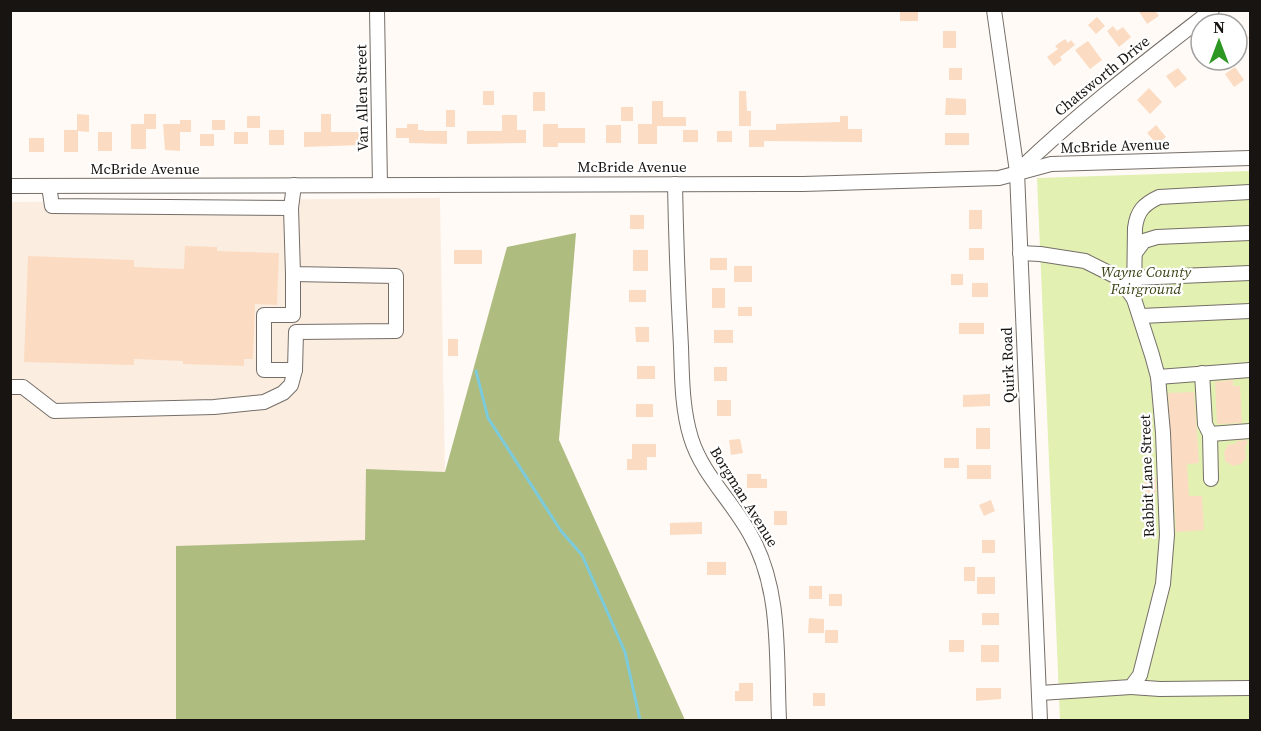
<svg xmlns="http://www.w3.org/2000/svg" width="1261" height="731" font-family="'Source Serif 4',serif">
	<rect width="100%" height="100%" fill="#fffaf6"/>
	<path fill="#fcede1" d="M440 198 445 472 367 469 365 540 176 547V720H11L10 202Z"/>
	<path fill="#e2f0b2" d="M1250 171V720H1060L1037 178Z"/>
	<path fill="#afbc7f" d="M576 233 559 440 685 720H176V546L365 540 366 469 445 472 507 247Z"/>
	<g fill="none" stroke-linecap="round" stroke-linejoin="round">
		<path stroke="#7bcbdc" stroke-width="3" d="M476 371 488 418 561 531 582 555 625 652 640 720"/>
	</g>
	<g fill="#fbdcc2">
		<rect x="900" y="10" width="18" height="11"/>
		<path d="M1138 10H1155L1159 16 1147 24Z"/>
		<path d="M1097 17 1105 26 1096 34 1088 25Z"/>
		<path d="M1237 24 1249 38 1237 49Z"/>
		<path d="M1113 26 1117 31 1123 27 1131 37 1119 47 1107 31Z"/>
		<rect x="943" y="31" width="13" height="17"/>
		<path d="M1065 39 1068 43 1071 40 1075 45 1060 57 1062 60 1054 66 1047 57 1058 49 1055 46Z"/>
		<path d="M1088 41 1102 60 1090 69 1075 50Z"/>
		<path d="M1235 67 1244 80 1234 87 1225 74Z"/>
		<rect x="949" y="68" width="13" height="12"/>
		<path d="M1178 68 1187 79 1175 88 1166 76Z"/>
		<path d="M1149 88 1162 102 1150 114 1137 100Z"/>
		<rect x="483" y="91" width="11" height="14"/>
		<path d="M739 91H746L747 111H751V126H739Z"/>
		<rect x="533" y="92" width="12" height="19"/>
		<path d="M946 98 966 99V115H945Z"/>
		<path d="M652 101H663V117H686V126H657V144H638V124H652Z"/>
		<rect x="621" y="107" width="12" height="14"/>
		<rect x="446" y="110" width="9" height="17"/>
		<path d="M77 114 89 115V132L78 131V152H64V130H77Z"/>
		<path d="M144 114H156V129H146V149H131V124H144Z"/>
		<path d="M321 114H331V132H360V145L304 147V132H321Z"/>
		<path d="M502 115H517V130H526V143L467 144V131H502Z"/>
		<rect x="247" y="116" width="13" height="12"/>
		<path d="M840 116H848V129H862V142L764 141V147H749V130H776V124L840 122Z"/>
		<path d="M180 120H191V132H180V151L165 150 163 124H180Z"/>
		<rect x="212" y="120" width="13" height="10"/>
		<path d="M407 124H418V130H424V131H447V144L409 143V138H396V128H407Z"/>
		<path d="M543 124H558V128H585V143H558V147H543Z"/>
		<rect x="606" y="125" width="15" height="18"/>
		<path d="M1156 125 1166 137 1157 144 1147 133Z"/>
		<rect x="269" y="130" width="15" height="15"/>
		<rect x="683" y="130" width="15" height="12"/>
		<rect x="717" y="131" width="15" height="11"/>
		<rect x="98" y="132" width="14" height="19"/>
		<rect x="234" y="132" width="14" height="12"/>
		<rect x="945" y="133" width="24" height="12"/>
		<rect x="200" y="134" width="14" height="12"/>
		<rect x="29" y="138" width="15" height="14"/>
		<rect x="969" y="210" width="13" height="19"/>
		<rect x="630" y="215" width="14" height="14"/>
		<path d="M185 246 217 247V251L279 253 277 305 255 304 253 359H244V366L183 364V361L134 359V365L24 362 28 256 134 260V267L184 269Z"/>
		<rect x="969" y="248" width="15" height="12"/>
		<rect x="454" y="250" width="28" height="14"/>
		<rect x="633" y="250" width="15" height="21"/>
		<rect x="710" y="258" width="17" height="12"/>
		<rect x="734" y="266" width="18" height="16"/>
		<rect x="951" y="274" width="12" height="11"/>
		<rect x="972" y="283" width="16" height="14"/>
		<rect x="712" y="288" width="13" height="20"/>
		<rect x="629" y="290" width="17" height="12"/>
		<rect x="738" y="307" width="14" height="9"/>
		<rect x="959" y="323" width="25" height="11"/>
		<path d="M635 327H649V342H636Z"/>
		<rect x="714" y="330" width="19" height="13"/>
		<rect x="448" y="339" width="10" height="17"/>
		<rect x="637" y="366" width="18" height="13"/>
		<rect x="714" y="367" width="13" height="14"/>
		<path d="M1233 380V386H1240L1242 423 1217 424 1215 382Z"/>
		<path d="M1194 392 1199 463 1187 464 1189 496H1202L1204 530 1176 532 1168 393Z"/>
		<path d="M990 394V406L963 407V395Z"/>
		<rect x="717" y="400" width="14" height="16"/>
		<rect x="636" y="404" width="17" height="13"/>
		<rect x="976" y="428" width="14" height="21"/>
		<path d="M740 439 743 453 731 455 729 440Z"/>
		<path d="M1246 440 1248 442 1245 447 1246 458 1241 464 1233 466 1225 461 1224 452 1228 445 1235 444 1237 441Z"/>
		<path d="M632 444H656V457H647V470H627V459H632Z"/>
		<rect x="944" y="458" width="15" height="10"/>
		<rect x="967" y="465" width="24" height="14"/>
		<path d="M747 474H761V479H767V488H747Z"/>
		<path d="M1144 478H1156V493L1145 494Z"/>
		<path d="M991 500 995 511 984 516 979 505Z"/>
		<rect x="774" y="511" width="13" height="14"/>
		<path d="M702 522V534L670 535V523Z"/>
		<rect x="982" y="540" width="13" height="13"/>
		<rect x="707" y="562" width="19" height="13"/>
		<rect x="964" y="567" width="11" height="14"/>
		<rect x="977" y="577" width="18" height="17"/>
		<rect x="809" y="586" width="13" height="13"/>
		<rect x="829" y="594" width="13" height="12"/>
		<rect x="982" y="613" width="17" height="12"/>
		<path d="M809 618 824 619V633H808Z"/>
		<rect x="825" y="630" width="13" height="13"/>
		<rect x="949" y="640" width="15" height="12"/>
		<rect x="981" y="645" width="18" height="17"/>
		<path d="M739 683H753V701H735V691H739Z"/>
		<path d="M976 688H1001V699L976 701Z"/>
		<rect x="813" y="693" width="12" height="13"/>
	</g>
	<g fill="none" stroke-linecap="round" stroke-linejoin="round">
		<defs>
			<g id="minor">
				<path d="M377 10 380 185"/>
				<path d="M994 10 1017 172 1040 720"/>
				<path d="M1017 172C1078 113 1145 62 1212 10"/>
				<path d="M675 184C676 238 678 293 681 347 682 378 682 409 691 438 702 474 732 501 750 534 782 589 776 658 779 720"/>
				<path d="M10 186 803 184 999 178 1051 164 1250 158"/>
				<path d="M49 186 52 206 291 208 294 185"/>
				<path d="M1020 253 1040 254 1085 261 1115 276 1122 282 1134 299 1152 355 1158 377 1163 433 1167 535 1163 584 1140 675 1131 687 1040 693"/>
				<path d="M1135 253 1144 241 1157 237 1250 233"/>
				<path d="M293 274V315H264V370H295"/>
				<path d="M1134 278 1250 273"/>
				<path d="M1134 299 1135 228C1137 211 1144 204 1159 197L1250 192"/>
				<path d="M1141 316 1250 311"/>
				<path d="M1202 373 1205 424 1210 434 1211 479"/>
				<path d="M1158 377 1250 370"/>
				<path d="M10 387H23L54 411 214 407 264 402 283 393 291 385 295 370 296 332 396 331V276L293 274 291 208"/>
				<path d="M1210 434 1250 431"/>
				<path d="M1131 687 1160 689 1250 688"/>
			</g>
		</defs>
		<use href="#minor" stroke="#756e68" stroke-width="16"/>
		<use href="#minor" stroke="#fff" stroke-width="14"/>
	</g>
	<g text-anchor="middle" stroke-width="4.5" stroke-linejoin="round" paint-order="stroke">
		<g font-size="15" fill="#171412" stroke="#fff">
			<text transform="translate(1102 76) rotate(-39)" y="5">Chatsworth Drive</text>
			<text transform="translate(362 98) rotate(-91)" y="5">Van Allen Street</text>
			<text transform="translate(1115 146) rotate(-2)" y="5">McBride Avenue</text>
			<text x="632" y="172">McBride Avenue</text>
			<text x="145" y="174">McBride Avenue</text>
			<text transform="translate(1008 365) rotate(-92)" y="5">Quirk Road</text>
			<text transform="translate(1147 476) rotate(-92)" y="5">Rabbit Lane Street</text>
			<text transform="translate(744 497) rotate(58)" y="5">Borgman Avenue</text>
		</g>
		<g font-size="15" font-style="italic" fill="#3c4316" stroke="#fff">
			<text x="1146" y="277">Wayne County<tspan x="1146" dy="17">Fairground</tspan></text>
		</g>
	</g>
	<rect width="1261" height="731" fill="none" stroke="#171412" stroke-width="24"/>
	<g transform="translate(1219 42)"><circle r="28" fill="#ffffff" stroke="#a2a1a0" stroke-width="1.5"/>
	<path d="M0-4.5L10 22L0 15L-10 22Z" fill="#2c9721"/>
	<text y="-9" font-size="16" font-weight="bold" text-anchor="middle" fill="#171412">N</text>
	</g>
</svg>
